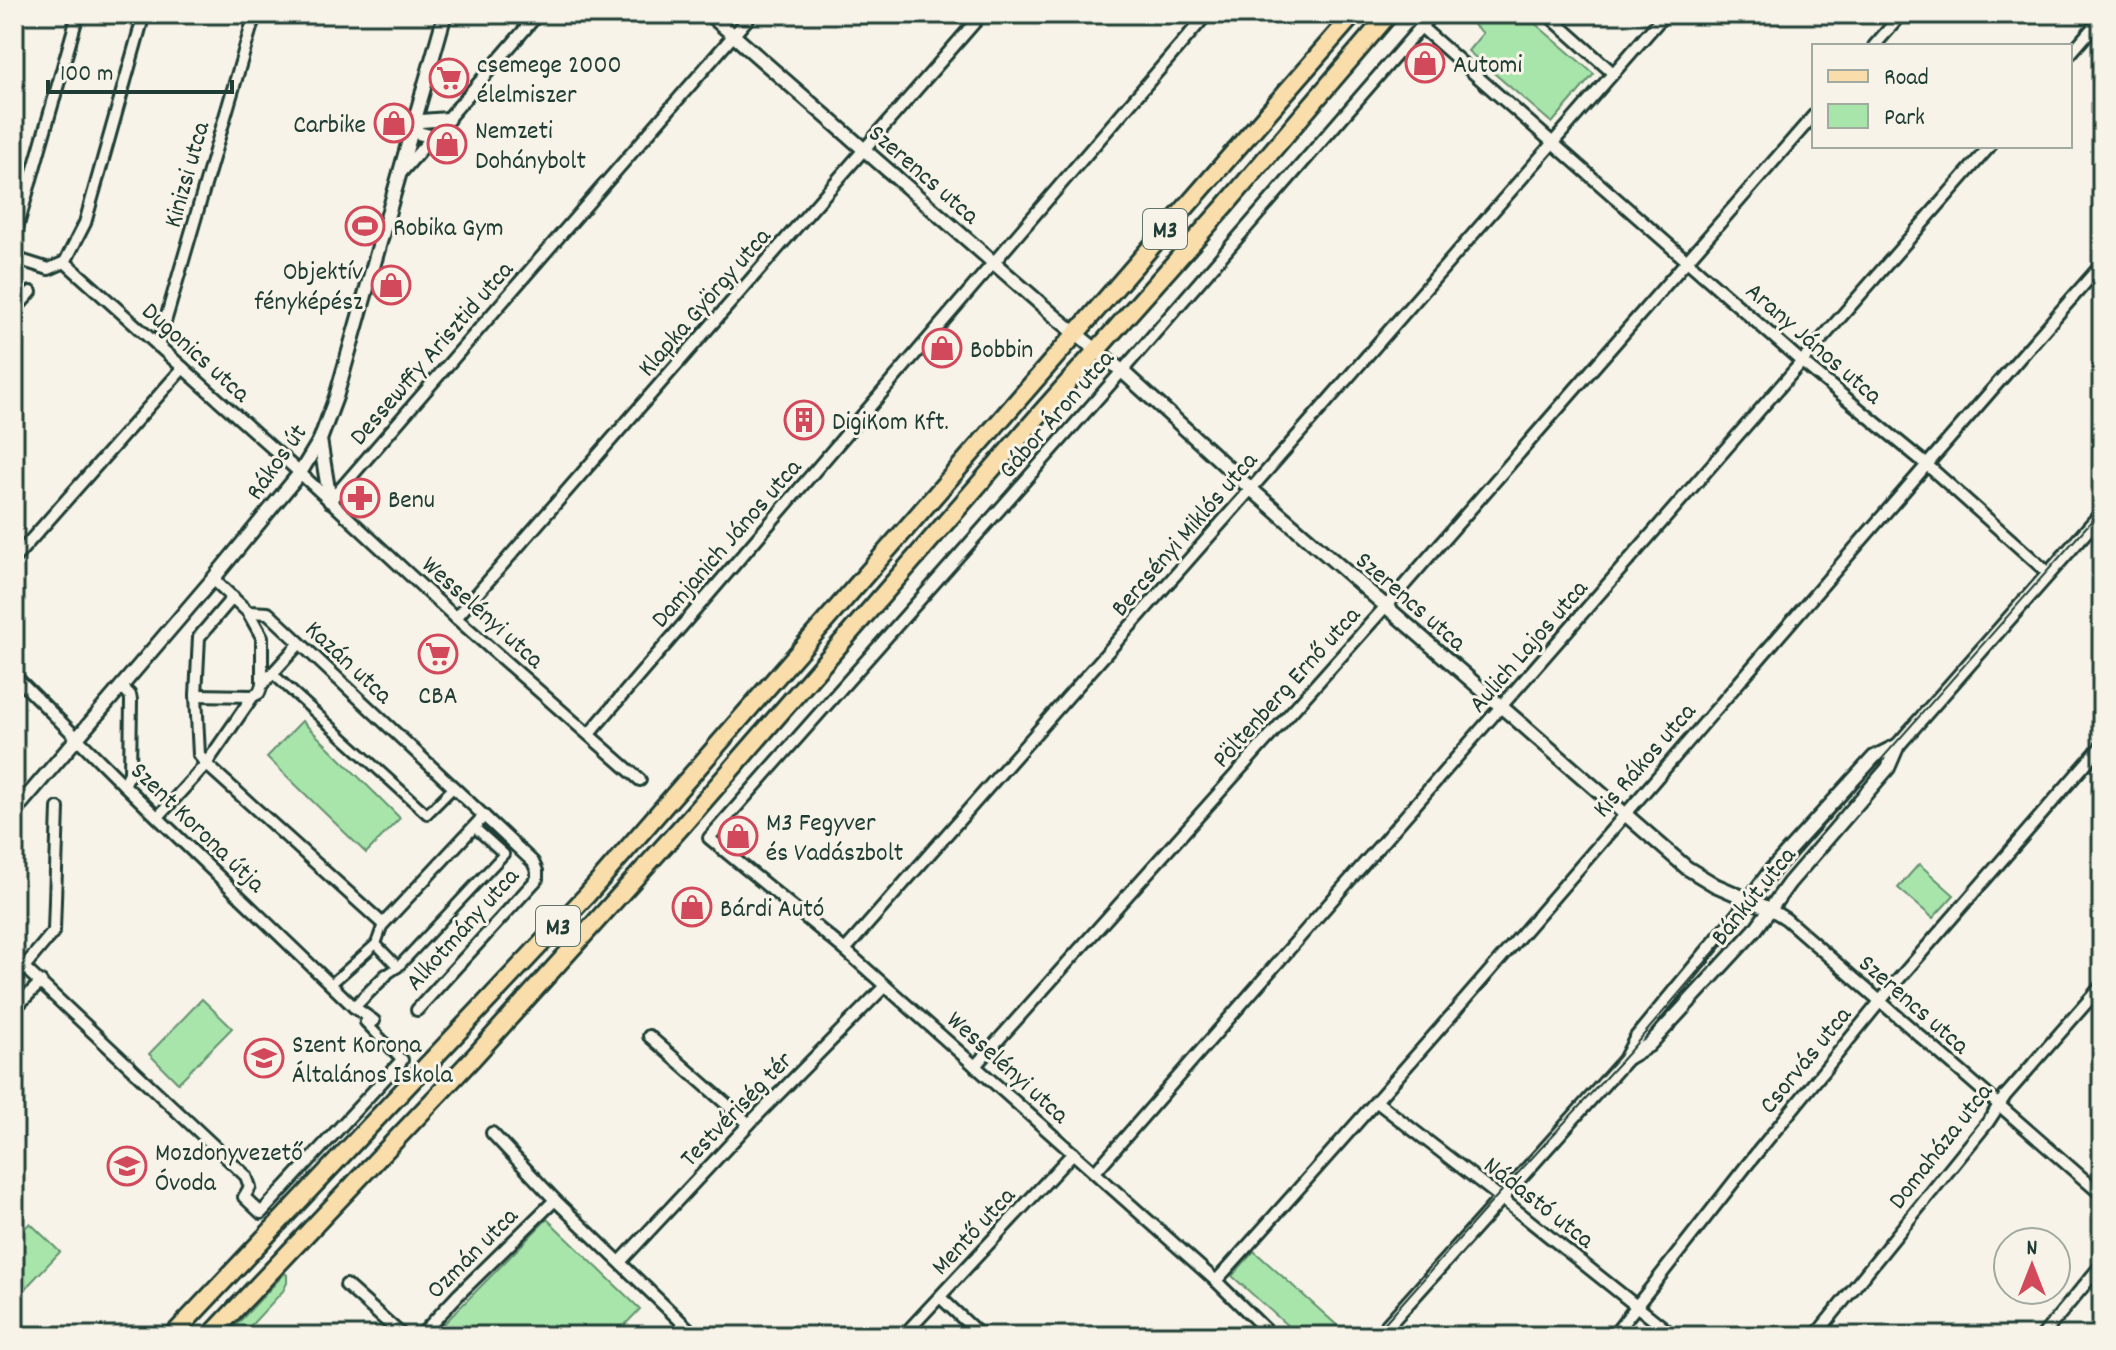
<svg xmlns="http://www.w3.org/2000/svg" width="2116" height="1350" font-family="Dekko,sans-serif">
	<rect width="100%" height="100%" fill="#f7f3e8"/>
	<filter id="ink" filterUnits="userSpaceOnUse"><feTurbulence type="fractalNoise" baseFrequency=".0125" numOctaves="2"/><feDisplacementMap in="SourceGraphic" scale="16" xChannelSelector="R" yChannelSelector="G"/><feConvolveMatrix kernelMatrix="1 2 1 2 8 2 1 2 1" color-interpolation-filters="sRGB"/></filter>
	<g filter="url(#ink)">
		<g fill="#a8e5ab" stroke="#649170" stroke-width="2">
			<path d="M1461 14H1524L1594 74 1552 123 1468 51 1483 33Z"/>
			<path d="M302 721 400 818 366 853 267 757Z"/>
			<path d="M1919 864 1954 895 1933 918 1898 888Z"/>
			<path d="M202 999 232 1028 178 1083 149 1054Z"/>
			<path d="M547 1219 640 1309 614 1336H432Z"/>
			<path d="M30 1223 60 1252 17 1297 14 1294V1239Z"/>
			<path d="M1254 1251 1349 1336H1299L1232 1276Z"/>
			<path d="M285 1273 287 1275V1283L283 1291 241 1336H226Z"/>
		</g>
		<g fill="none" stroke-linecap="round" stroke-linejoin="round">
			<defs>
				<g id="pedestrian">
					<path d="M273 674 427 814 453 788"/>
					<path d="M376 944 398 967"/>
					<path d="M386 975 398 967 504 854 474 827"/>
					<path d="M331 984 376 944 383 924"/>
					<path d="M365 1022 402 1060"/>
				</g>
				<g id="minor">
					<path d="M1547 14 1613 73"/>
					<path d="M1421 27 1802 362 1926 464 2048 573"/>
					<path d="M1874 46 1902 14"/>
					<path d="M2070 54 2102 17"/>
					<path d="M401 173 538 14"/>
					<path d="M14 239 78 14"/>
					<path d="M14 258 49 269 65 262"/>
					<path d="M65 262 300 473 456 618 640 780"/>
					<path d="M65 262 85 223 144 14"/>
					<path d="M14 311 31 292"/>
					<path d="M158 346 255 14"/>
					<path d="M330 501 752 14"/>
					<path d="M14 559 183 368"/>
					<path d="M213 579 248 612 268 613 533 862 537 871V879L417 1010"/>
					<path d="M233 597 199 637 196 695 199 755 206 764 383 924 484 816"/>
					<path d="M248 612 262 637V685"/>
					<path d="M456 618 982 14"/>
					<path d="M14 675 124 785 354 1007 374 1021"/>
					<path d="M121 686 130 695 131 700 130 773 124 785"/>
					<path d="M196 695 253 696"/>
					<path d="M589 734 1207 14"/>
					<path d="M158 817 206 764 253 696 259 693 262 685 299 644"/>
					<path d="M1770 909 1786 919 2102 1195"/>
					<path d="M845 950 1251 489 1665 14"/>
					<path d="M14 958 246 1176 250 1187 244 1197 261 1213 402 1060"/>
					<path d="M24 967 54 931 58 808"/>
					<path d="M354 1007 386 975"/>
					<path d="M14 1009 41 982"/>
					<path d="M649 1036 749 1124"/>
					<path d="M975 1066 1386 606 1814 115"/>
					<path d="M1377 1102 1501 1198 1674 1336"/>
					<path d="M492 1133 555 1200 696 1336"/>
					<path d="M1095 1172 1990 146"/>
					<path d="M620 1262 749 1124 885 986"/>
					<path d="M1216 1281C1517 947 1805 601 2102 264"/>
					<path d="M346 1285 403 1336"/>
					<path d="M940 1297 981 1336"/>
					<path d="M420 1336 459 1294 555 1200"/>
					<path d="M903 1336 1073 1153"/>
					<path d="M1272 1336 1216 1281 845 950 709 838 1122 371 1432 14"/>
					<path d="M1613 1336 1747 1165 1891 988 2102 745"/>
					<path d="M1815 1336 1988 1122 2005 1096 2102 985"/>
					<path d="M2042 1336 2102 1264"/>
				</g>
				<g id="tertiary">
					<path d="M709 14 1058 319 1122 371 1251 489 1687 868 1715 885 1770 909"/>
					<path d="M414 125 421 121 448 119"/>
					<path d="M414 125 418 133 434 137"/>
					<path d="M320 440 330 501"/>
					<path d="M14 812 213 579 300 473 320 440 336 397 445 14"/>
					<path d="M1627 1058 1649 1045 1755 930 1789 883 1888 768 1898 745"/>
					<path d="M1378 1336 1625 1060 1637 1037 1739 913 1771 870 1874 757 1898 745 2102 513"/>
				</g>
				<g id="primary">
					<path d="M172 1336 587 895 1354 14"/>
					<path d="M210 1336 473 1058 683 825 1039 415 1225 206 1389 14"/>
				</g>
			</defs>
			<use href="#pedestrian" stroke="#1f3d34" stroke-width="14"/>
			<use href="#minor" stroke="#1f3d34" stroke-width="16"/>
			<use href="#tertiary" stroke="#1f3d34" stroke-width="18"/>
			<use href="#primary" stroke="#1f3d34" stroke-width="22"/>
			<use href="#pedestrian" stroke="#f7f3e8" stroke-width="8"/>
			<use href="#minor" stroke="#f7f3e8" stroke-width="10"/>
			<use href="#tertiary" stroke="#f7f3e8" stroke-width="12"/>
			<use href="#primary" stroke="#f9deab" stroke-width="16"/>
			<path stroke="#1f3d34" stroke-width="2" d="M1373 1336 1498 1195 1629 1052 1783 871 2102 509"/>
		</g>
	</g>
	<defs>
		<symbol id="shop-ring" viewBox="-11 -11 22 22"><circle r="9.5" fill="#f7f3e8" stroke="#d1495b" stroke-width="1.5"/><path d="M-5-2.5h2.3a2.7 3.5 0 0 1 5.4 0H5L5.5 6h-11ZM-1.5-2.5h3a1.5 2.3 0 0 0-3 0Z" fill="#d1495b"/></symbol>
		<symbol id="supermarket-ring" viewBox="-11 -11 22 22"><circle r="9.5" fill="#f7f3e8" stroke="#d1495b" stroke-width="1.5"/><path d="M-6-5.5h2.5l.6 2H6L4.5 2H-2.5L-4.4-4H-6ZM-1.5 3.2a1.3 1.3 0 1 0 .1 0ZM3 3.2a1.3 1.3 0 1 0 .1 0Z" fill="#d1495b"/></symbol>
		<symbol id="stadium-ring" viewBox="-11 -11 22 22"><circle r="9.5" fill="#f7f3e8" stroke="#d1495b" stroke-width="1.5"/><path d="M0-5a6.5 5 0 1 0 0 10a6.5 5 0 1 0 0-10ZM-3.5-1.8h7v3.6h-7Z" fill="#d1495b"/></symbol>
		<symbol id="building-ring" viewBox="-11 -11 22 22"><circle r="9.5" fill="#f7f3e8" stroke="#d1495b" stroke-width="1.5"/><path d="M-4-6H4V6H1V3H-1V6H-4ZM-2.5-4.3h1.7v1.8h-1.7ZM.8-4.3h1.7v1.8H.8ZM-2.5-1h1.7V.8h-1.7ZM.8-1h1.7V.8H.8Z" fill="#d1495b"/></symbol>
		<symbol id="pharmacy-ring" viewBox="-11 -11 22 22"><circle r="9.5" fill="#f7f3e8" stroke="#d1495b" stroke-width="1.5"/><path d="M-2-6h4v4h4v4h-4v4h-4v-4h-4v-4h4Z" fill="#d1495b"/></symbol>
		<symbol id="school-ring" viewBox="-11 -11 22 22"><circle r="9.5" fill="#f7f3e8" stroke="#d1495b" stroke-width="1.5"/><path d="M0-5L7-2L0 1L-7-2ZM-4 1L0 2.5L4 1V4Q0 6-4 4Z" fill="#d1495b"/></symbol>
	</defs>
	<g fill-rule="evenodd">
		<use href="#shop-ring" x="1403" y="41" width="44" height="44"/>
		<use href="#supermarket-ring" x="427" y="56" width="44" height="44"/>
		<use href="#shop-ring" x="372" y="101" width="44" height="44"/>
		<use href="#shop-ring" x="425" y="122" width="44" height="44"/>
		<use href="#stadium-ring" x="343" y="204" width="44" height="44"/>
		<use href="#shop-ring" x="369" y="263" width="44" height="44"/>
		<use href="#shop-ring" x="920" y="326" width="44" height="44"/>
		<use href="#building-ring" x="782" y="398" width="44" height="44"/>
		<use href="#pharmacy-ring" x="338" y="476" width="44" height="44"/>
		<use href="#supermarket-ring" x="416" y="632" width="44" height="44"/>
		<use href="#shop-ring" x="716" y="814" width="44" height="44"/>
		<use href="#shop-ring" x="670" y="885" width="44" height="44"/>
		<use href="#school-ring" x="242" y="1036" width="44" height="44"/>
		<use href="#school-ring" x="105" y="1144" width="44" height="44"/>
	</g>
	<g text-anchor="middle" stroke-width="6" stroke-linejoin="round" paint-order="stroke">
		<g fill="#f7f3e8" stroke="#60746a" stroke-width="2">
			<rect x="1143" y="209" width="44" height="40" rx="6"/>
			<rect x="536" y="906" width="44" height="40" rx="6"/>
		</g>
		<g font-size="24" font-weight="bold" fill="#1f3d34">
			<text x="1165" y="237">M3</text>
			<text x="558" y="934">M3</text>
		</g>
		<g font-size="26" fill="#1f3d34" stroke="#f7f3e8" text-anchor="start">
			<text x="477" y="72">csemege 2000<tspan x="477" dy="30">élelmiszer</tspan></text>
			<text x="1453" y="72">Automi</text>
			<text x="366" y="132" text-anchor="end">Carbike</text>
			<text x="475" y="138">Nemzeti<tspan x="475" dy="30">Dohánybolt</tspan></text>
			<text x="393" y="235">Robika Gym</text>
			<text x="363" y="279" text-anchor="end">Objektív<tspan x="363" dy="30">fényképész</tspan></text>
			<text x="970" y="357">Bobbin</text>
			<text x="832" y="429">DigiKom Kft.</text>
			<text x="388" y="507">Benu</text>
			<text x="438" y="703" text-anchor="middle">CBA</text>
			<text x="766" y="830">M3 Fegyver<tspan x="766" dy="30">és Vadászbolt</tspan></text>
			<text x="720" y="916">Bárdi Autó</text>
			<text x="292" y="1052">Szent Korona<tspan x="292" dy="30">Általános Iskola</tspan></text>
			<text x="155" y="1160">Mozdonyvezető<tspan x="155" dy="30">Óvoda</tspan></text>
		</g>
		<g font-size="26" fill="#1f3d34" stroke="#f7f3e8">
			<text transform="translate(925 173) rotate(41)" y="9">Szerencs utca</text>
			<text transform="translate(185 174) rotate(-74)" y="9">Kinizsi utca</text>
			<text transform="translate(703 301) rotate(-49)" y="9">Klapka György utca</text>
			<text transform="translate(1815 342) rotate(41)" y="9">Arany János utca</text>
			<text transform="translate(197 351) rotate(42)" y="9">Dugonics utca</text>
			<text transform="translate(430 352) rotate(-49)" y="9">Dessewffy Arisztid utca</text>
			<text transform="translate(1055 413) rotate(-49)" y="9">Gábor Áron utca</text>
			<text transform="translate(275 461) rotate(-55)" y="9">Rákos út</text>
			<text transform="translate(1183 533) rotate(-49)" y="9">Bercsényi Miklós utca</text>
			<text transform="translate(725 542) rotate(-49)" y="9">Damjanich János utca</text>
			<text transform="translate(1412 600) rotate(41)" y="9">Szerencs utca</text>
			<text transform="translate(484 611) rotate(42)" y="9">Wesselényi utca</text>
			<text transform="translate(1527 645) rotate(-49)" y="9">Aulich Lajos utca</text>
			<text transform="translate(350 661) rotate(43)" y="9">Kazán utca</text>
			<text transform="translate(1285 686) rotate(-48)" y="9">Pöltenberg Ernő utca</text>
			<text transform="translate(1643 759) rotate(-49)" y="9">Kis Rákos utca</text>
			<text transform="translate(199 826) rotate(44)" y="9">Szent Korona útja</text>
			<text transform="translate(1752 895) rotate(-51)" y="9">Bánkút utca</text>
			<text transform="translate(461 928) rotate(-48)" y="9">Alkotmány utca</text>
			<text transform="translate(1915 1003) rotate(41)" y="9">Szerencs utca</text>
			<text transform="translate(1804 1059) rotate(-51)" y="9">Csorvás utca</text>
			<text transform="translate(1009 1066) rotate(42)" y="9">Wesselényi utca</text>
			<text transform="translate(735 1108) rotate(-46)" y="9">Testvériség tér</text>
			<text transform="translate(1939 1145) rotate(-52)" y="9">Domaháza utca</text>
			<text transform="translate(1540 1201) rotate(38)" y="9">Nádastó utca</text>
			<text transform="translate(972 1230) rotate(-47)" y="9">Mentő utca</text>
			<text transform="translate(471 1252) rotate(-45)" y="9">Ozmán utca</text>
		</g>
	</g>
	<rect width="2116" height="1350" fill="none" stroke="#f7f3e8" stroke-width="48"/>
	<rect x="24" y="24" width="2068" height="1302" fill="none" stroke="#1f3d34" stroke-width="3" filter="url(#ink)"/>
	<rect x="1812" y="44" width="260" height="104" fill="#f7f3e8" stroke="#a1aaa0" stroke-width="2"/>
	<rect x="1828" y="70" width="40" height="12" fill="#f9deab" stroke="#a1aaa0" stroke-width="2"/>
	<text x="1884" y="84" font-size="24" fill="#1f3d34">Road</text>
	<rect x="1828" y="104" width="40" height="24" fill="#a8e5ab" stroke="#a1aaa0" stroke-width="2"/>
	<text x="1884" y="124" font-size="24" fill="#1f3d34">Park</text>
	<g transform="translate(2032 1266)"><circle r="38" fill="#f7f3e8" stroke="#a1aaa0" stroke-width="2"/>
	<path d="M0-6L14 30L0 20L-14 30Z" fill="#d1495b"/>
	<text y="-12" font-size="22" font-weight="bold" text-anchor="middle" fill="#1f3d34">N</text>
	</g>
	<path d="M48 80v12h184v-12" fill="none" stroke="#1f3d34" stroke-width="4"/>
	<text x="60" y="80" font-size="24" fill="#1f3d34" stroke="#f7f3e8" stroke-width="6" paint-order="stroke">100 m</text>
</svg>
